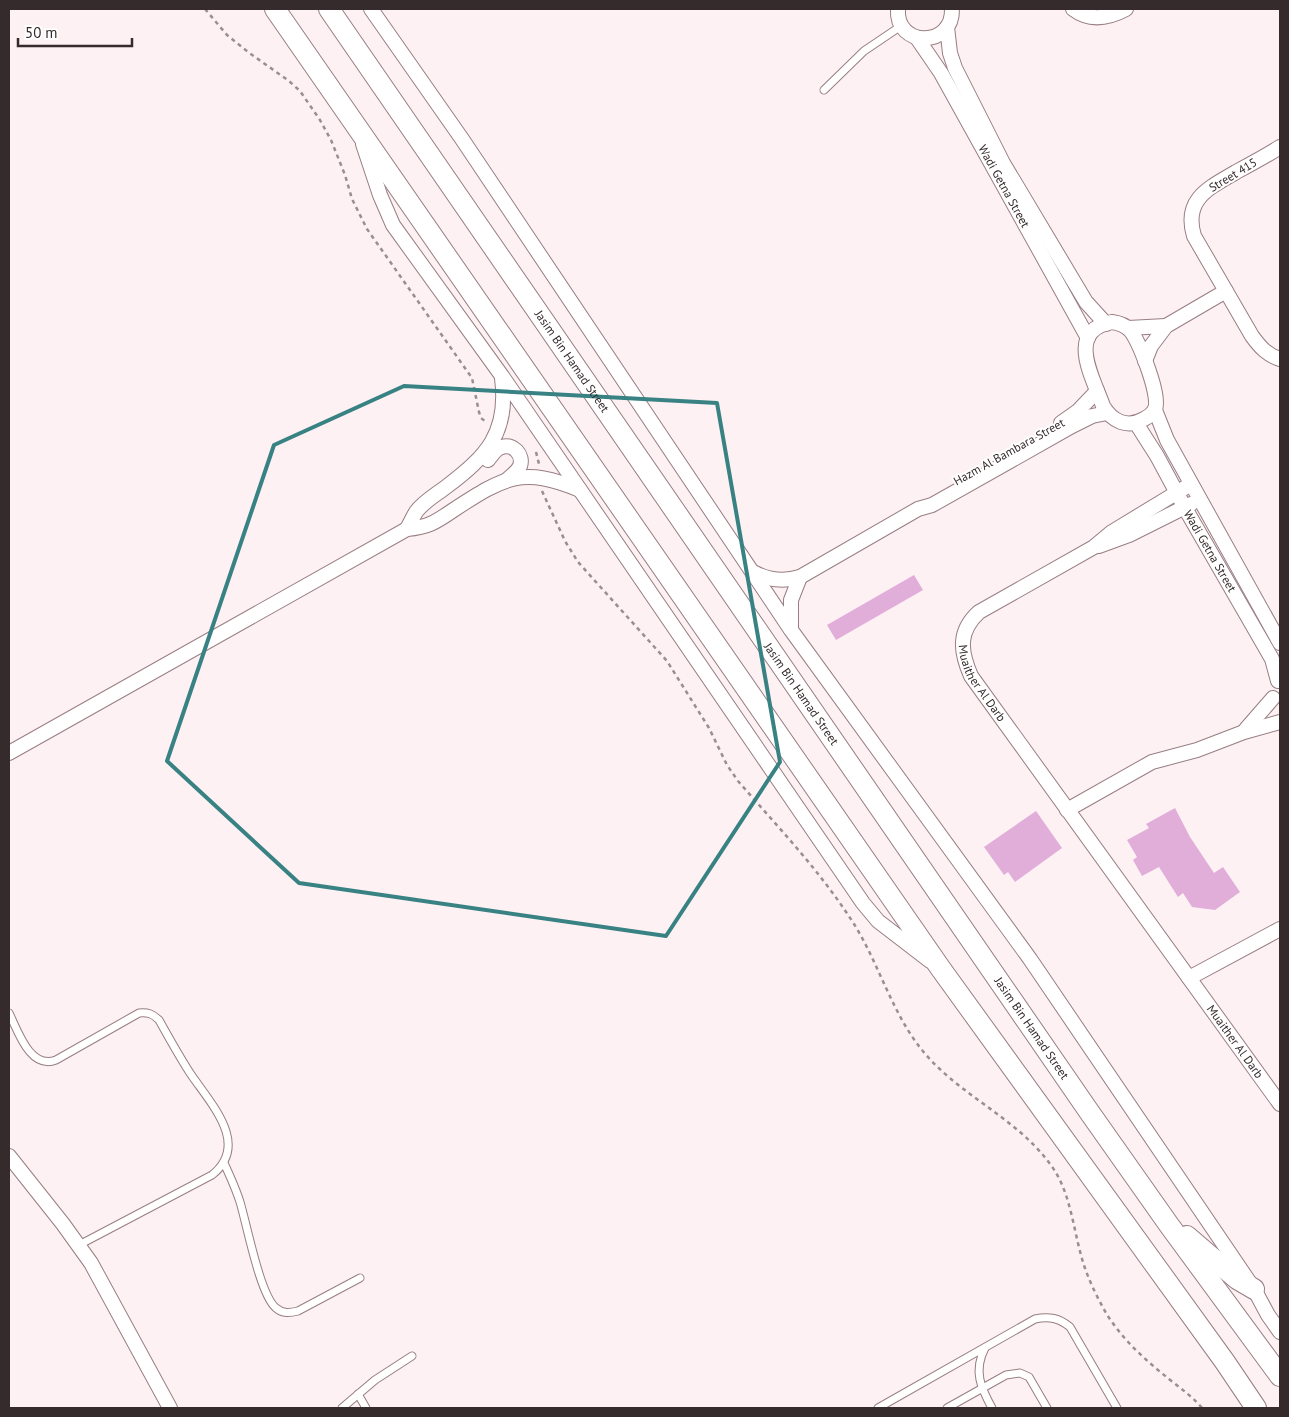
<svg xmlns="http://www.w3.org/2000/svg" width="1289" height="1417" font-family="'PT Sans',sans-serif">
	<rect width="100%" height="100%" fill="#fdf1f3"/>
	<g fill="#e1aeda">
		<path d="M914 575 923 590 836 640 827 625Z"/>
		<path d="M1175 808 1190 837 1214 873 1223 867 1240 892 1215 910 1192 907 1183 893 1178 897 1159 867 1142 876 1133 860 1137 857 1127 840 1149 828 1146 824Z"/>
		<path d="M1036 811 1062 848 1015 882 1008 872 1004 875 984 847Z"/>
	</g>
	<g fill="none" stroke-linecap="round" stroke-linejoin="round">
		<defs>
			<g id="service">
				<path d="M824 90 864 51 901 26"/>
				<path d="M9 1013C18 1031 30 1070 56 1060L139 1013C148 1012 153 1014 159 1020 169 1038 179 1056 190 1073 210 1103 251 1144 212 1175L79 1245"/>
				<path d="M224 1163C230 1176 236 1189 240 1202 247 1225 260 1295 276 1308 283 1314 290 1313 298 1311L360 1278"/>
				<path d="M985 1348C973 1371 981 1388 992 1408"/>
				<path d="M358 1394 366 1408"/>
				<path d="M342 1408 375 1380 412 1356"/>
				<path d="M878 1408 1035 1319C1049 1316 1059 1318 1070 1327L1117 1408"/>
				<path d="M947 1408 1006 1375 1020 1373 1029 1377 1047 1408"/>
			</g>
			<g id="minor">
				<path d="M371 9 462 139 791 630 1030 959 1254 1289 1268 1315 1280 1332"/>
				<path d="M898 9C895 47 953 49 952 9"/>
				<path d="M1073 9C1090 22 1109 18 1126 9"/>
				<path d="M947 27 950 53 955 68 1003 163 1086 302 1106 324"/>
				<path id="s1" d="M917 38 941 73 1088 338"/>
				<path d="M363 144 380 195 393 225 502 376 863 903 878 921 930 961"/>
				<path d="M1280 147C1266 156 1251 164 1236 172 1209 188 1183 199 1194 236L1252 336C1260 347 1267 355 1280 359"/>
				<path d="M1112 322C1119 323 1125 325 1130 330 1139 341 1161 396 1155 409 1153 413 1148 417 1144 419 1127 429 1112 421 1103 406 1093 377 1065 331 1112 322Z"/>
				<path d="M1128 328 1166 326"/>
				<path d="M1145 361 1151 346 1166 326 1226 291"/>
				<path d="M1155 410 1167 440 1280 643"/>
				<path d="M1061 423 1078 411 1097 391"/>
				<path id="s2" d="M1136 423 1157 456 1185 508 1272 659 1278 681"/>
				<path d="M488 460C492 455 496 448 502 447 513 443 524 455 520 466 518 471 511 476 507 480"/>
				<path id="s3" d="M1191 484 1112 532 1094 547 979 612C958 631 960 651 971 676L1280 1104"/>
				<path d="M407 529C410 523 413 517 416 512 423 502 437 494 446 487 487 456 509 433 502 378"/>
				<path d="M1099 546 1129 535 1191 504"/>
				<path d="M755 573C769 580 784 582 800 577L918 509 932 505 1072 426 1092 416 1107 413"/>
				<path d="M791 627V600L800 577"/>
				<path d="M1246 729 1273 698"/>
				<path d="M9 753 407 529C430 527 437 521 455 509 504 477 523 466 580 490"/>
				<path d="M1067 810 1152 762 1197 750 1244 732 1280 722"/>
				<path d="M1189 978 1280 929"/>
				<path d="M9 1156 63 1224 91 1263 170 1408"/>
			</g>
			<g id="secondary">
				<path d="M275 9 941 969 1225 1362 1256 1408"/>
				<path id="s4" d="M329 9 1090 1113 1169 1225 1280 1376"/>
				<path d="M1187 1236 1237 1279 1254 1289"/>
			</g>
		</defs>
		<use href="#service" stroke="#987e83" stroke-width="9"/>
		<use href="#minor" stroke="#987e83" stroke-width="16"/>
		<use href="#secondary" stroke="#987e83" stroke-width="22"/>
		<g stroke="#9a8e90" stroke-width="2.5" stroke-dasharray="4 4" stroke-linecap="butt">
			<path d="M205 9 227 35 248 52 289 81 300 91 320 120 331 140 345 175 352 199 367 229 472 378 479 412 481 418 486 422"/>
			<path d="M536 452 539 464"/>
			<path d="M542 491 565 541 578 562 667 661 709 728 727 765 738 781C778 827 821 872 854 924 879 964 892 1013 922 1050 958 1095 1016 1117 1050 1164 1071 1191 1073 1230 1083 1262 1088 1279 1097 1297 1106 1313 1122 1339 1145 1360 1169 1379 1181 1389 1192 1396 1202 1408"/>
		</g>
		<use href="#service" stroke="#fff" stroke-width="7"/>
		<use href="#minor" stroke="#fff" stroke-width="14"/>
		<use href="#secondary" stroke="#fff" stroke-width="20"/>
	</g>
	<path fill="none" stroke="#398283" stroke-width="4" stroke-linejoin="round" d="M404 386 717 403 780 762 666 936 299 883 167 761 274 445Z"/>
	<g text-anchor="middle" stroke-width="4" stroke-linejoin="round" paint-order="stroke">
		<g font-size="12" fill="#352a2c" stroke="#fff">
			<text transform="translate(1233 175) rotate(-31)" y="4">Street 415</text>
			<text dy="4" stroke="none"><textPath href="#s1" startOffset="172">Wadi Getna Street</textPath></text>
			<text dy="4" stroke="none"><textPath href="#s4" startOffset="428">Jasim Bin Hamad Street</textPath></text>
			<text transform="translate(1009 452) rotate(-29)" y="4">Hazm Al Bambara Street</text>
			<text dy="4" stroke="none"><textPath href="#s2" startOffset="148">Wadi Getna Street</textPath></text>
			<text dy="4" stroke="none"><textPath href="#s3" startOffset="329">Muaither Al Darb</textPath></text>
			<text dy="4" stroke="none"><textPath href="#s4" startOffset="832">Jasim Bin Hamad Street</textPath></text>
			<text dy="4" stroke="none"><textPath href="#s4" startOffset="1238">Jasim Bin Hamad Street</textPath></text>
			<text dy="4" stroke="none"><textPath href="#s3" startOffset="769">Muaither Al Darb</textPath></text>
		</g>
	</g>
	<rect width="1289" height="1417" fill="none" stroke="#352a2c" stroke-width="20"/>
	<path d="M18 38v8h114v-8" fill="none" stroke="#352a2c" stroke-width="2.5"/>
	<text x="25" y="38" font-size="15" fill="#352a2c" stroke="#ffffff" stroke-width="4" paint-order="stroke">50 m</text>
</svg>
